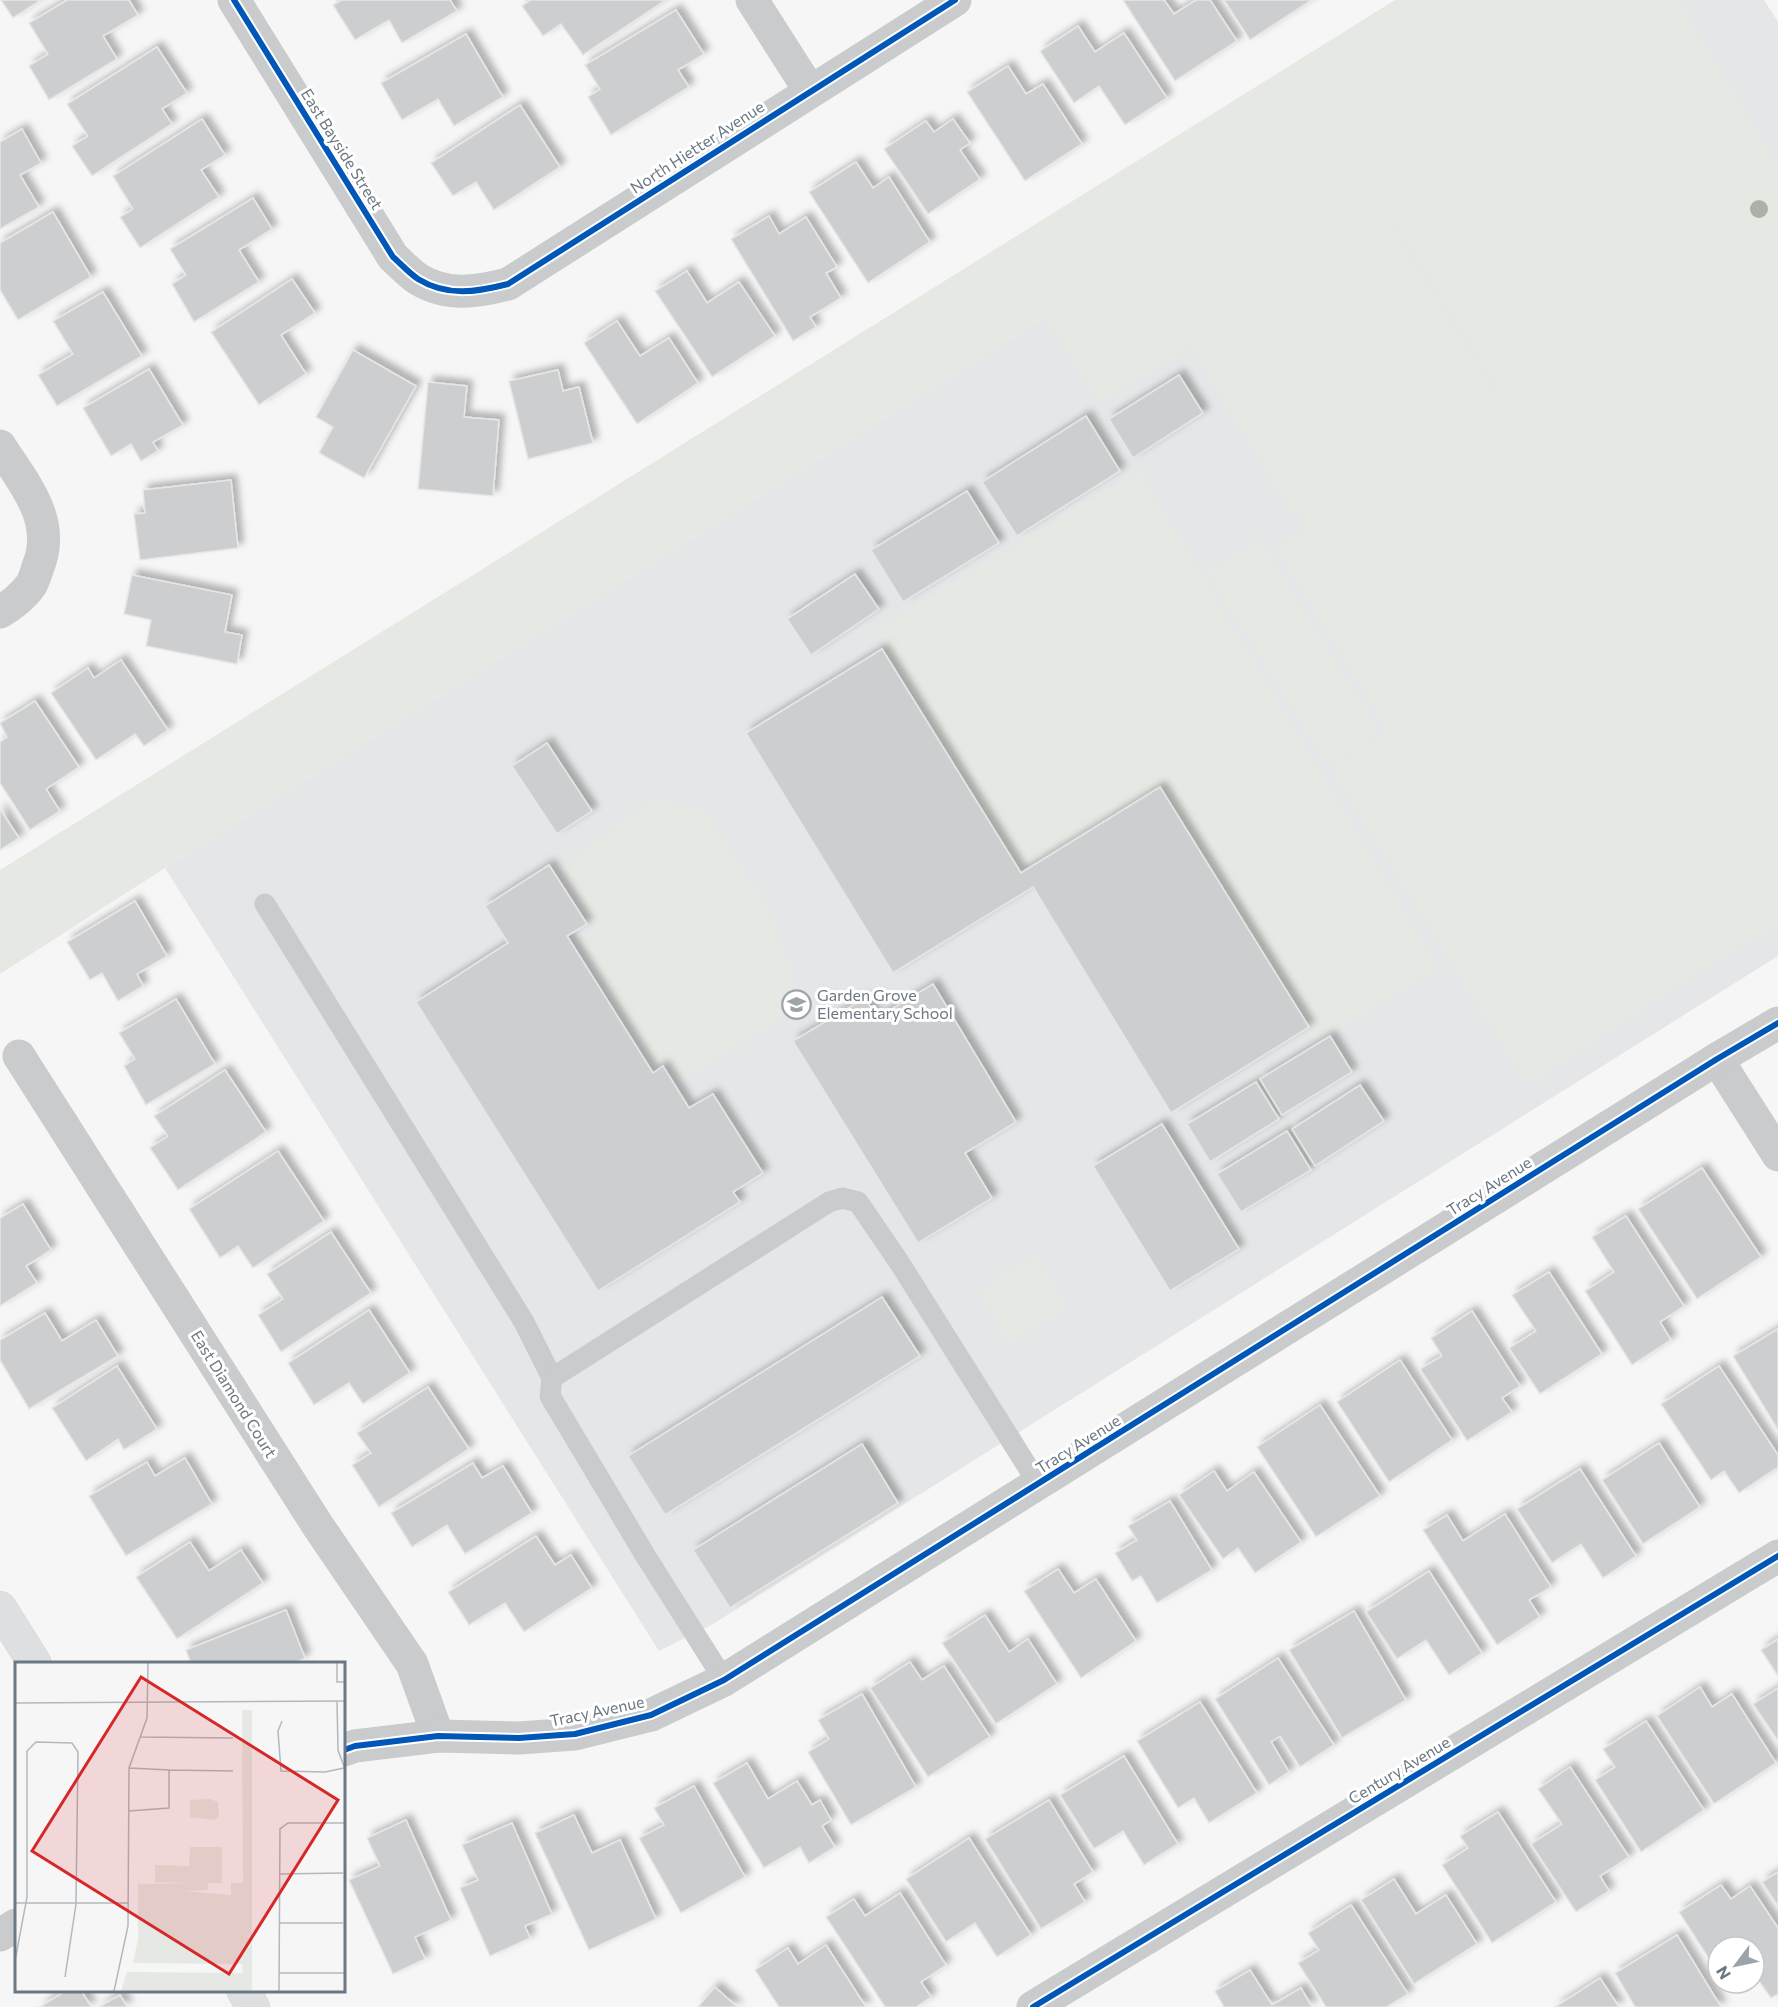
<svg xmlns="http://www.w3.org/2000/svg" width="1778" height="2007" font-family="Commissioner,sans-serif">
	<defs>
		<filter id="shadow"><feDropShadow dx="5.5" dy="-5.5" stdDeviation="3" flood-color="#0004"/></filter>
	</defs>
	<rect width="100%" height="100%" fill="#f6f6f6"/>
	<path fill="#e5e6e7" d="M1552 0H1764L1778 22V956L713 1624 659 1651 165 868Z"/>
	<g fill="#e5e8e3">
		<path d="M1395 0H1552L165 868 0 974V870Z"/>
		<path d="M1559 0H1678L1778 166V924L1651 1003 1531 1084 1528 1079 1525 1081 1331 769 1389 732 1276 548 1307 528 1298 514 1498 389 1393 221 1389 223 1493 390 1293 514 1190 347 1099 403 1046 319Z"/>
		<path d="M1139 471 1438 968 1315 1043 1160 785 1020 870 875 630Z"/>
		<path d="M1260 539 1381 734 1328 766 1207 572Z"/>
		<path d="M656 797 690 810 706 812 771 913 803 1004 678 1084 665 1059 656 1065 580 941 596 928 562 867Z"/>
		<path d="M1035 1255 1068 1308 1010 1343 978 1292Z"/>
	</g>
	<g fill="#cdcecf" stroke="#e6e6e6" stroke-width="1.5" filter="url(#shadow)">
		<path d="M1 0H41L13 18Z"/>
		<path d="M67 0H129L138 15 103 36 117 59 49 100 29 66 48 54 29 23Z"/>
		<path d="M342 0H450L457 11 402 43 389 20 355 40 333 5Z"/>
		<path d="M531 0H666L583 55 561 24 543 36 522 6Z"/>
		<path d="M1123 0H1164L1174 14 1196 0H1210L1237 41 1175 81Z"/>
		<path d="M1224 0H1312L1250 40Z"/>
		<path d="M676 10 704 54 678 70 689 87 611 135 588 97 600 89 585 65Z"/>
		<path d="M1078 26 1095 52 1124 33 1167 98 1125 125 1099 86 1074 103 1040 51Z"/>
		<path d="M466 34 503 97 454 126 438 99 402 120 381 83Z"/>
		<path d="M157 47 187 93 162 109 172 124 92 176 72 146 88 136 67 104Z"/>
		<path d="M1008 66 1026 94 1043 84 1082 144 1025 181 967 92Z"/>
		<path d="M520 105 560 167 494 210 476 182 453 196 431 163Z"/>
		<path d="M202 119 225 155 201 170 219 197 140 248 120 217 133 209 113 176Z"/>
		<path d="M953 119 970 143 960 150 980 179 928 214 884 149 926 121 934 132Z"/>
		<path d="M22 129 41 163 20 175 39 207 0 229V142Z"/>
		<path d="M856 162 873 188 889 177 930 242 868 283 809 192Z"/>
		<path d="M253 198 272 229 239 250 259 282 194 322 172 284 186 275 170 249Z"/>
		<path d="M53 212 91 277 18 320 0 290V243Z"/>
		<path d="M769 216 779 234 806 217 837 267 826 273 841 298 810 317 816 327 793 341 731 239Z"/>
		<path d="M687 271 707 303 739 282 775 336 712 377 655 291Z"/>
		<path d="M292 279 315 313 281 335 306 374 259 405 211 332Z"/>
		<path d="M103 292 142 356 57 406 38 375 73 354 53 321Z"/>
		<path d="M617 321 640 356 669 338 698 383 637 424 584 343Z"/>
		<path d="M353 350 416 386 364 478 319 453 333 427 316 417Z"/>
		<path d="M149 369 183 425 153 442 158 451 141 461 131 444 111 456 83 408Z"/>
		<path d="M558 370 563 391 579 387 593 443 528 459 509 381Z"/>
		<path d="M1179 375 1203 413 1133 458 1109 419Z"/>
		<path d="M428 382 467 386 464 417 499 420 493 496 418 489Z"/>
		<path d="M1086 416 1120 471 1017 536 982 482Z"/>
		<path d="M231 480 238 548 140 560 134 514 145 513 143 490Z"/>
		<path d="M967 491 999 543 903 602 871 550Z"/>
		<path d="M855 574 879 609 811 655 787 619Z"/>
		<path d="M132 575 232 595 225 632 242 635 237 664 146 646 151 620 124 614Z"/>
		<path d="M882 649 1021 873 1160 787 1309 1027 1171 1113 1033 887 893 973 746 733Z"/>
		<path d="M121 660 168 730 144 746 135 734 96 760 51 693 88 668 94 678Z"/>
		<path d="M35 701 79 767 46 789 60 811 30 830 0 783V742L7 737 0 723Z"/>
		<path d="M547 743 592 811 557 834 512 766Z"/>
		<path d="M0 809 19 838 0 850Z"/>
		<path d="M549 865 587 924 567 936 653 1073 663 1066 689 1108 713 1094 763 1173 733 1192 740 1202 598 1291 416 1002 508 943 485 906Z"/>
		<path d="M135 901 167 956 137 974 143 986 118 1001 102 973 90 980 67 942Z"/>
		<path d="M933 984 1016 1122 965 1153 992 1198 918 1243 793 1041 865 998 877 1018Z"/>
		<path d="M176 999 215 1064 146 1105 124 1066 135 1059 119 1033Z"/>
		<path d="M1330 1036 1352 1072 1282 1115 1260 1079Z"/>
		<path d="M225 1070 266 1132 178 1190 150 1148 168 1136 154 1116Z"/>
		<path d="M1256 1082 1279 1119 1210 1162 1187 1124Z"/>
		<path d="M1360 1085 1384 1121 1315 1166 1292 1129Z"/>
		<path d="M1162 1124 1239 1249 1170 1291 1093 1166Z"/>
		<path d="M1287 1131 1311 1170 1241 1212 1217 1174Z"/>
		<path d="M278 1151 324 1221 253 1268 238 1246 220 1258 189 1209Z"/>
		<path d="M1702 1168 1761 1257 1697 1299 1638 1209Z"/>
		<path d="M23 1204 51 1250 26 1266 37 1283 0 1306V1218Z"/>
		<path d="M1626 1216 1684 1306 1660 1322 1671 1340 1632 1365 1585 1291 1614 1272 1592 1237Z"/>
		<path d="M331 1232 371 1293 281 1352 258 1315 283 1299 267 1274Z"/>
		<path d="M1549 1272 1602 1354 1540 1394 1509 1348 1536 1331 1512 1295Z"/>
		<path d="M882 1297 920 1356 665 1515 628 1456Z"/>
		<path d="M369 1310 410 1373 363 1404 349 1383 314 1405 288 1363Z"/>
		<path d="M1472 1311 1520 1386 1502 1398 1512 1412 1467 1441 1420 1369 1442 1356 1431 1338Z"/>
		<path d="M45 1313 62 1341 96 1320 118 1356 29 1409 0 1360V1340Z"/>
		<path d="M1778 1329V1430L1733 1356Z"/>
		<path d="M1400 1360 1452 1440 1389 1482 1337 1402Z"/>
		<path d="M117 1366 157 1429 124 1450 118 1439 86 1461 52 1408Z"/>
		<path d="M1719 1366 1778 1455V1467L1739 1493 1724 1471 1711 1480 1661 1404Z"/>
		<path d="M428 1387 469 1449 379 1507 352 1465 371 1453 357 1433Z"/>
		<path d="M1320 1405 1380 1496 1316 1537 1257 1447Z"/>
		<path d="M1659 1443 1700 1507 1643 1544 1602 1480Z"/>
		<path d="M862 1444 898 1503 730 1608 693 1550Z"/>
		<path d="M185 1458 212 1504 126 1556 89 1496 147 1462 155 1476Z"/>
		<path d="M473 1463 482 1478 503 1466 532 1513 465 1554 447 1525 412 1547 391 1513Z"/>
		<path d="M1580 1469 1636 1556 1603 1578 1581 1544 1552 1563 1517 1509Z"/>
		<path d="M1214 1471 1227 1491 1254 1472 1301 1542 1255 1573 1238 1548 1223 1559 1179 1495Z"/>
		<path d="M1170 1501 1212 1570 1157 1603 1141 1576 1132 1581 1115 1553 1137 1540 1128 1526Z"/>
		<path d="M1505 1514 1551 1587 1529 1600 1540 1617 1497 1645 1423 1530 1447 1515 1463 1541Z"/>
		<path d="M536 1536 555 1565 571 1555 592 1588 524 1632 505 1603 469 1625 448 1592Z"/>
		<path d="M190 1542 209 1571 241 1550 263 1583 177 1639 136 1577Z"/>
		<path d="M1058 1569 1074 1593 1096 1579 1136 1641 1081 1678 1024 1591Z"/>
		<path d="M1429 1571 1482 1653 1449 1675 1426 1640 1397 1659 1366 1612Z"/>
		<path d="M286 1610 305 1658 292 1664H191L186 1650Z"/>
		<path d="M1354 1611 1406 1700 1342 1738 1289 1650Z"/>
		<path d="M985 1615 1009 1652 1028 1639 1057 1684 996 1724 942 1643Z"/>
		<path d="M1778 1639V1676L1761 1650Z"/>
		<path d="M1278 1658 1334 1745 1300 1767 1280 1736 1271 1742 1289 1772 1269 1785 1215 1699Z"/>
		<path d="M910 1662 922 1680 944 1666 990 1737 928 1777 870 1688Z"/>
		<path d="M1700 1687 1712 1707 1732 1694 1776 1763 1714 1804 1657 1716Z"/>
		<path d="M1778 1688V1741L1753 1704Z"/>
		<path d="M862 1694 916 1787 851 1825 808 1752 829 1739 818 1720Z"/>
		<path d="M1200 1702 1257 1793 1209 1823 1194 1798 1178 1808 1137 1741Z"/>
		<path d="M1646 1721 1704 1810 1641 1852 1595 1780 1615 1767 1603 1749Z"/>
		<path d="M1124 1756 1178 1844 1144 1865 1123 1831 1094 1849 1060 1795Z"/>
		<path d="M747 1763 768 1799 797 1781 812 1805 820 1800 831 1820 822 1826 835 1847 809 1863 800 1847 764 1868 713 1783Z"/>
		<path d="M1570 1767 1629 1857 1600 1876 1609 1891 1576 1912 1531 1844 1562 1824 1538 1789Z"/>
		<path d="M694 1786 745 1877 681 1913 639 1838 664 1825 654 1808Z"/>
		<path d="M1049 1800 1093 1872 1074 1884 1085 1902 1041 1929 985 1839Z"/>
		<path d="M1498 1812 1556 1902 1492 1943 1442 1865 1468 1848 1460 1836Z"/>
		<path d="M574 1815 592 1853 620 1840 656 1919 589 1950 535 1833Z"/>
		<path d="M406 1820 451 1920 415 1937 425 1959 393 1974 349 1880 380 1866 367 1838Z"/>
		<path d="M512 1823 552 1914 525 1926 530 1938 490 1956 460 1888 478 1880 462 1845Z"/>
		<path d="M969 1838 1031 1935 997 1957 975 1923 946 1942 906 1879Z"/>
		<path d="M1778 1872V1906L1762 1882Z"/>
		<path d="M1394 1879 1416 1914 1446 1895 1477 1944 1414 1984 1361 1900Z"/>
		<path d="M1721 1885 1731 1899 1750 1886 1778 1928V1994L1771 1998 1754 1974V1947H1718V1973L1679 1912Z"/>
		<path d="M900 1893 946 1965 921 1982 931 1997 916 2007H885L826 1917 854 1899 865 1916Z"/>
		<path d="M1351 1905 1408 1994 1387 2007H1326L1298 1963 1319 1950 1308 1933Z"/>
		<path d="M1677 1935 1721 2007H1635L1615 1973Z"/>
		<path d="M826 1945 866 2007H779L755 1970 788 1948 798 1964Z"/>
		<path d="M1250 1970 1272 2005 1301 1988 1312 2007H1224L1215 1991Z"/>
		<path d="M1600 1978 1619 2007H1555Z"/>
		<path d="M715 1987 737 2007H698Z"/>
		<path d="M67 1990H81L91 2007H40Z"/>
		<path d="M120 1995 127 2007H99Z"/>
	</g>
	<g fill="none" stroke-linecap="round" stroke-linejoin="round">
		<defs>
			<g id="secondary">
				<path d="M0 1608 35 1664"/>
				<path d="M243 1990 253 2007"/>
			</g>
		</defs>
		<use href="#secondary" stroke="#d2d3d4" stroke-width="34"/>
		<g stroke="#c9cbcc" stroke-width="21">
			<path d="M265 904 524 1322 552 1378"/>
			<path d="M724 1680 645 1555 550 1396 552 1378 829 1202 842 1198 858 1202 899 1262 1039 1485"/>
		</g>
		<g stroke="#c9cbcc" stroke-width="33">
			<path d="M234 0 393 257C401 264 409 273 418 279 447 297 477 292 508 284L955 0"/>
			<path d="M752 0 810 91"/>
			<path d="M0 446C24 484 57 520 38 567 36 573 34 580 31 585 24 595 11 606 0 612"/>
			<path d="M19 1056 318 1526 412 1664 438 1736"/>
			<path d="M1717 1059 1778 1155"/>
			<path d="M344 1750 355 1746 438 1736 519 1738 575 1734 651 1715 724 1680 1717 1059 1778 1023"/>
			<path d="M0 1935 16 1925"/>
			<path d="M1033 2007 1778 1556"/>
		</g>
		<use href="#secondary" stroke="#dedfe0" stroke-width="33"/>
		<defs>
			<g id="cycleway">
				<path d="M234 0 393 257C401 264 409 273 418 279 447 297 477 292 508 284L955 0"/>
				<path d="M344 1750 355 1746 438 1736 519 1738 575 1734 651 1715 724 1680 1717 1059 1778 1023"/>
				<path d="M1033 2007 1778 1556"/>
			</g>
		</defs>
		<use href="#cycleway" stroke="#fff" stroke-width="10"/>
		<use href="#cycleway" stroke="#0057b8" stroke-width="6"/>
	</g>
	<circle fill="#aab2a8" cx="1759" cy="209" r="9"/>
	<defs>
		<symbol id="school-ring" viewBox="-11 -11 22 22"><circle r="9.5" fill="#fff" stroke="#9ba4ab" stroke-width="1.5"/><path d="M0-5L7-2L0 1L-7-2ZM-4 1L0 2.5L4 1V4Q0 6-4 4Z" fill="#9ba4ab"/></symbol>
	</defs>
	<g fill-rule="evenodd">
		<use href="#school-ring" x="780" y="988" width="33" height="33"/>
	</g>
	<g text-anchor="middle" stroke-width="6" stroke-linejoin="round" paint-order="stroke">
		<g font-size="16" fill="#6a7883" stroke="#fff">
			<text transform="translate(697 147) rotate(-33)" y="6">North Hietter Avenue</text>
			<text transform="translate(342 149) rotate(58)" y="6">East Bayside Street</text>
			<text transform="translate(1489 1186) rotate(-32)" y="6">Tracy Avenue</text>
			<text transform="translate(234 1394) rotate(58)" y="6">East Diamond Court</text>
			<text transform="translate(1078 1444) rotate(-32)" y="6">Tracy Avenue</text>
			<text transform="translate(597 1711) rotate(-12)" y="6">Tracy Avenue</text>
			<text transform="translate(1399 1770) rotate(-31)" y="6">Century Avenue</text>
		</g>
		<g font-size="16" fill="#6a7883" stroke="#fff" text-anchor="start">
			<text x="817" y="1001">Garden Grove<tspan x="817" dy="18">Elementary School</tspan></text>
		</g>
	</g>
	<g transform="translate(15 1662)">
		<rect width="330" height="330" fill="#f6f6f6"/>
		<path d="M227 48H237V329H106L112 310 228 311 227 302 118 301 123 277V222L181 221 140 220V203L174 204 175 185H207V221H193V228L167 229 216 233V221H228ZM195 137 203 140 204 154 200 158 175 155V138Z" fill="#e5e8e3"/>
		<path fill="none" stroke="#b1b9be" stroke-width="1.5" d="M322 1V20H330M322 39 323 88 330 107M0 41 330 39M267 59 263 69 266 109 310 110 329 106M126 75 218 76M154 108 218 109M114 149 154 146V108L114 106M264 212 328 211M0 241H114M264 261H328M0 299 12 235V89L21 80 57 81 63 90 61 242 50 315M264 311H329M99 329 113 264 114 106 132 56 133 1M264 329 265 167 273 161H330"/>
		<path fill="#d62828" fill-opacity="0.15" stroke="#d62828" stroke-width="3" d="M126 15 323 138 214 312 17 189Z"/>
		<rect width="330" height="330" fill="none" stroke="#6a7883" stroke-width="3"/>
	</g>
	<g transform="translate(1736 1965) rotate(238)"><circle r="28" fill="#ffffff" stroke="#c3c9cd" stroke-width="1.5"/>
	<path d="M0-4.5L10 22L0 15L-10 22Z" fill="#9ba4ab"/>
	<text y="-9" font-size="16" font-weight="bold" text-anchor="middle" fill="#6a7883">N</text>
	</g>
</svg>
